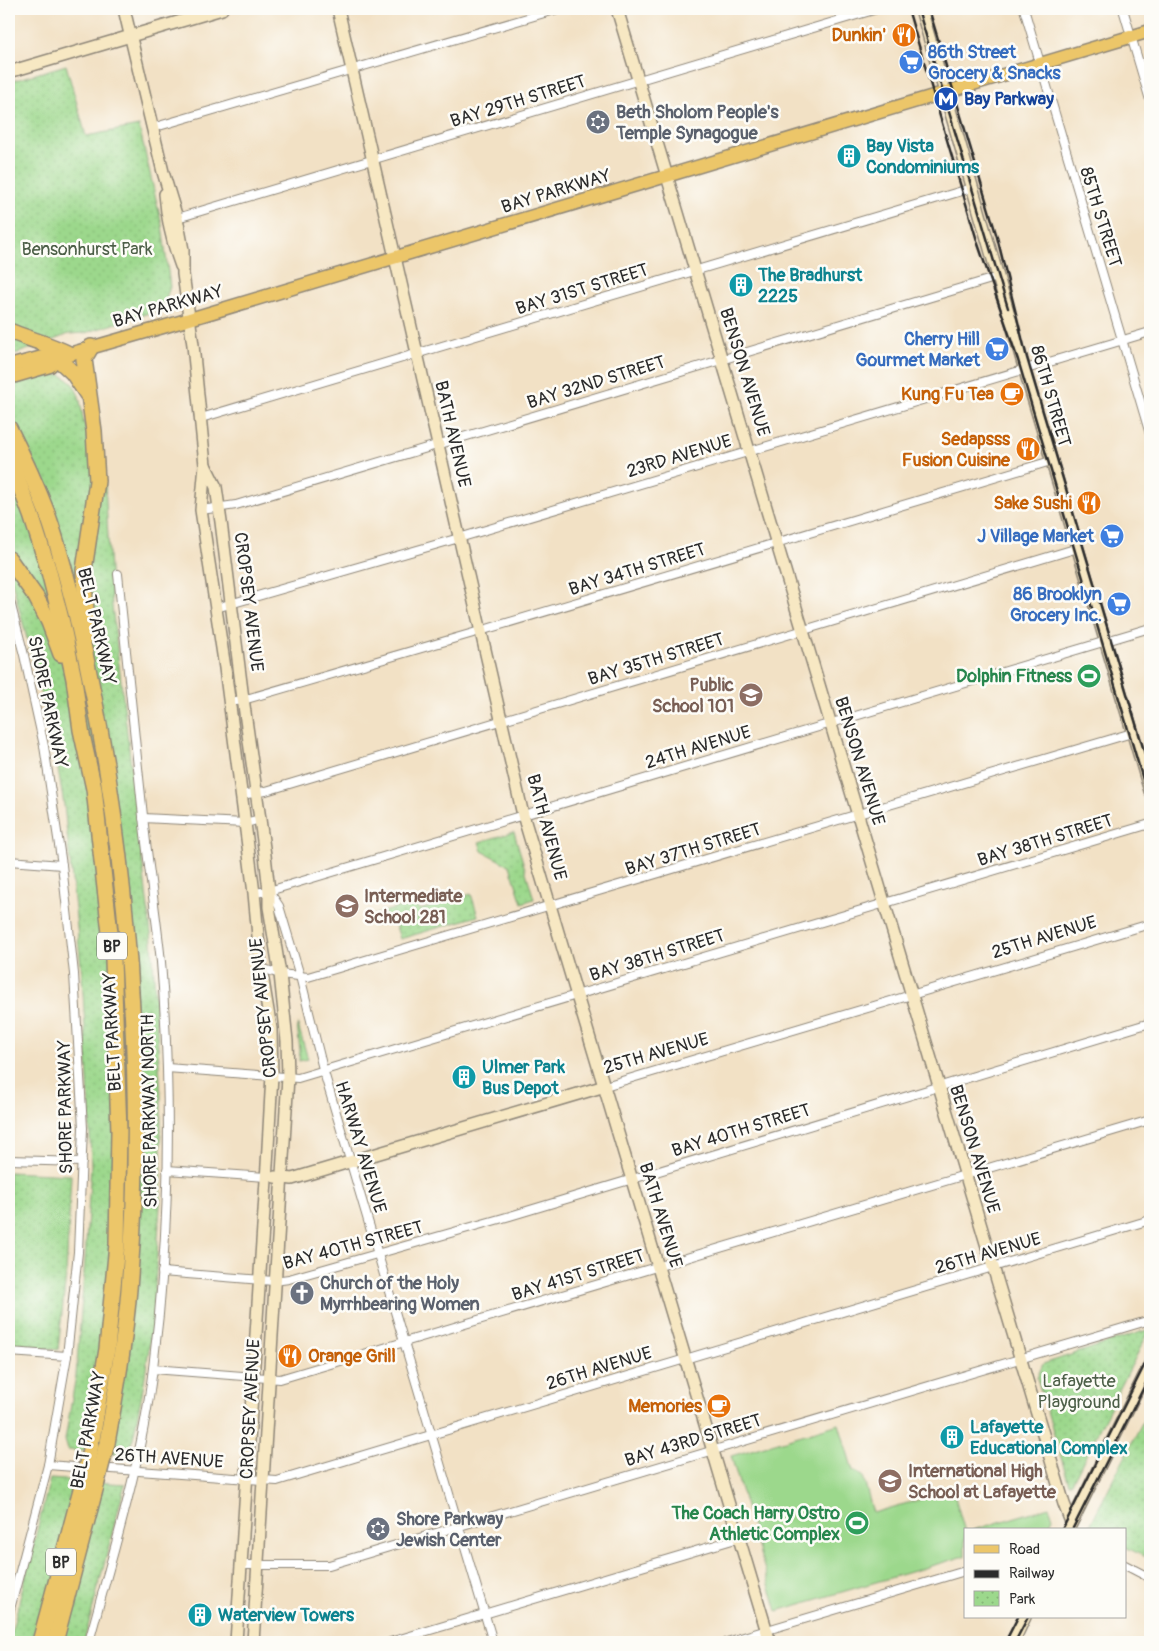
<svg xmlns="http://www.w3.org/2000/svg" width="1159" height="1651" font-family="Pangolin,sans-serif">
	<defs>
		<pattern id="park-dots" width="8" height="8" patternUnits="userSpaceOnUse" patternTransform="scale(1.25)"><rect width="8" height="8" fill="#9cd88c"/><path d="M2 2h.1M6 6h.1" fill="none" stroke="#87ba79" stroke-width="1.8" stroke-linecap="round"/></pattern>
	</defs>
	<rect width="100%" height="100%" fill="#fdfcf7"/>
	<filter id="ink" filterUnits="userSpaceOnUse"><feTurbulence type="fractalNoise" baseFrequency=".02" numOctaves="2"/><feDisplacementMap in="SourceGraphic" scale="10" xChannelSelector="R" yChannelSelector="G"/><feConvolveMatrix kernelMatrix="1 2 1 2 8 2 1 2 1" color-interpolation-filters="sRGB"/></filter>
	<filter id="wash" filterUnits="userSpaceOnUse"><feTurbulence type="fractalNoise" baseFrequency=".0096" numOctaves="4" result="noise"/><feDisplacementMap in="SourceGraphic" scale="20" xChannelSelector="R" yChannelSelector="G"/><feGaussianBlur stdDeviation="1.12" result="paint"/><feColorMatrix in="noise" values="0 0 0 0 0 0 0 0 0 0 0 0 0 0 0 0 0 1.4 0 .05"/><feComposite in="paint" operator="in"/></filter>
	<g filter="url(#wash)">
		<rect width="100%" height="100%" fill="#f2e1c5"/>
		<g fill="#9cd88c" stroke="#64825c">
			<path d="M297 1025H298L308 1059 299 1061 300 1050Z"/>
			<path d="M839 1424 853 1471 863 1476 873 1513 953 1490 965 1532V1556L777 1611 731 1456Z"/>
			<path d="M1049 1507 1053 1517 1047 1530H973Z"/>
		</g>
		<g fill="url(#park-dots)" stroke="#64825c">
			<path d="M66 65 86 136 139 126 162 225 170 287 162 309 85 333 69 334 38 346 9 356V82Z"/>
			<path d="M48 373 61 375 72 382 79 396 84 423 105 484 112 606 152 942 161 1097V1190L153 1320 144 1383 130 1454 68 1450 65 1440 76 1375 85 1260 91 1165 88 1081 82 975 64 805 56 758 36 673 9 570V386Z"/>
			<path d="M514 832 534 899 522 903 510 866 482 851 479 842Z"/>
			<path d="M471 894 478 916 400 939 394 920 373 926 370 916 417 902 420 910Z"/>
			<path d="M9 1172 71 1175 66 1275 58 1350 9 1345Z"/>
			<path d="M1147 1330 1148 1333 1072 1483 1069 1484 1037 1378 1043 1364Z"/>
			<path d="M1150 1407V1559L1125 1547V1530L1088 1529Z"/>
			<path d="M50 1479 125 1484 84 1642H9Z"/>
		</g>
	</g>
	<g filter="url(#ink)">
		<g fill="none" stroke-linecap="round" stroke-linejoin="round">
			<defs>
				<g id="street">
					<path d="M1024 9 1150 434"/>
					<path d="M1123 9 1150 100"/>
					<path d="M152 128 558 9"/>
					<path d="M174 219 877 9"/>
					<path d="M201 418 972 188"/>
					<path d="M201 510 236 505 998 277"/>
					<path d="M9 598 24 655 44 746 62 865 74 974 83 1128 78 1252 67 1356 48 1465 9 1613"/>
					<path d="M216 608 459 538 1150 332"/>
					<path d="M229 702 243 700 480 631 1051 461"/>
					<path d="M241 795 266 791 1078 548"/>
					<path d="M143 818 245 823 261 819"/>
					<path d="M9 861 62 865"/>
					<path d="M269 891 279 906 300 976 323 1069 493 1642"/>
					<path d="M254 893 269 891 1150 628"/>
					<path d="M261 968 280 974 308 977 1132 733"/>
					<path d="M167 1068 298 1078 1150 824"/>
					<path d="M605 1086 1150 924"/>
					<path d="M9 1160 82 1162"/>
					<path d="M167 1170 266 1177"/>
					<path d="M162 1272 274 1281 289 1279 510 1216 1150 1023"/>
					<path d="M9 1352 67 1356"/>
					<path d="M153 1369 280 1379 1150 1120"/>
					<path d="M48 1465 87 1468"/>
					<path d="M98 1468 277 1481 1150 1220"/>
					<path d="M241 1565H329L1150 1320"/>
					<path d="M1125 1565 1150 1578"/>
					<path d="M89 1642C113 1552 142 1461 153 1368 170 1234 172 1096 161 962 156 913 148 865 143 816 134 735 126 654 118 574"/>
					<path d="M390 1642 739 1538"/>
					<path d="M727 1642 965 1571"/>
				</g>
				<g id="secondary">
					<path d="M124 9 163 172 177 218 183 250V274L193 345 205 465 201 510 225 668 254 893 261 968 271 1029 272 1075 267 1165 236 1642"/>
					<path d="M338 9 523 815 770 1642"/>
					<path d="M617 9 1064 1504 1071 1522"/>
					<path d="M921 9 1030 388 1150 791"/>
					<path d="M9 72 222 9"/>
					<path d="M165 194C167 219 172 242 181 266"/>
					<path d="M205 465 216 487 221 522 242 691 265 855 269 891V907L280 974 287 1041 288 1077 253 1642"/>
					<path d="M275 1177 292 1179 605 1086"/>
					<path d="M1068 1530 1150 1364"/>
					<path d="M1013 1642 1025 1617"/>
				</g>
				<g id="primary">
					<path d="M9 366 46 356 58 359"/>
					<path d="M9 378 50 366 58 359 69 354 163 327 1150 31"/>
				</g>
				<g id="highway">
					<path d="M9 331C29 339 49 344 69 354"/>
					<path d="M58 359 73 373 87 394"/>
					<path d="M9 428C23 456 36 484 47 513 59 546 67 580 76 613 90 674 102 735 111 797 134 957 142 1127 129 1289 125 1340 116 1392 107 1443"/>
					<path d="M9 457 31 515 48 568 62 623 74 679 81 730 94 789 113 960 119 1131 117 1244 107 1349 91 1445"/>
					<path d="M9 559 36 597 49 622 61 654"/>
					<path d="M88 631 85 599 84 570 97 481 94 431 84 359 91 347"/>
					<path d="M40 1642 83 1482"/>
					<path d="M55 1642 97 1482"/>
				</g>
			</defs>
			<use href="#street" stroke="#8e8678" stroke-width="10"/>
			<use href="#secondary" stroke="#8e8678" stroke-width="14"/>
			<use href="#primary" stroke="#8e8678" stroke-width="15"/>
			<use href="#highway" stroke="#8e8678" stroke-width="18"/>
			<use href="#street" stroke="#fff" stroke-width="8"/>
			<use href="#secondary" stroke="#f7e8c3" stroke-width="11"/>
			<use href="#primary" stroke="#ecc669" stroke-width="12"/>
			<use href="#highway" stroke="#ecc669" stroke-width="15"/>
			<g stroke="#2b2b2b" stroke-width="2.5">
				<path d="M908 9 978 244 1018 360 1150 803"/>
				<path d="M918 9 1008 308"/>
				<path d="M929 9 997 237 1027 358 1150 771"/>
				<path d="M1062 1530 1150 1354"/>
				<path d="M1072 1530 1150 1375"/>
				<path d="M1005 1642 1018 1617"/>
				<path d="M1015 1642 1028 1617"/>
			</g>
			<defs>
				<g id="highway-bridge">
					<path d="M83 1482 91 1445"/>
					<path d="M97 1482 107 1443"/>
				</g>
			</defs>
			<use href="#highway-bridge" stroke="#8e8678" stroke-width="18" stroke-linecap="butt"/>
			<use href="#highway-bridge" stroke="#ecc669" stroke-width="15"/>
		</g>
	</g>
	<defs>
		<symbol id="restaurant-disc" viewBox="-11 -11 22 22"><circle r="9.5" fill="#e8710a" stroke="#fdfcf7"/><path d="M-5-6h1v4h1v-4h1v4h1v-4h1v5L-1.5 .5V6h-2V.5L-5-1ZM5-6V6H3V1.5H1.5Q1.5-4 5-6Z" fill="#fff"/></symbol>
		<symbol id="supermarket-disc" viewBox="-11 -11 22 22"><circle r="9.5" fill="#3f7fe0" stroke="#fdfcf7"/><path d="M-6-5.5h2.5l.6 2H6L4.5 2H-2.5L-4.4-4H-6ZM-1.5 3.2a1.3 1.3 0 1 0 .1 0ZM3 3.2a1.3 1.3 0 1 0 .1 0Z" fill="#fff"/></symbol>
		<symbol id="metro-disc" viewBox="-11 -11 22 22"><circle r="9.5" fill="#1a4fb4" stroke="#fdfcf7"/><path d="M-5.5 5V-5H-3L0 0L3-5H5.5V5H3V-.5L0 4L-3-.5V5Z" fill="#fff"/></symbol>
		<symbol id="synagogue-disc" viewBox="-11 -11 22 22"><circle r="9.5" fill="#6b7280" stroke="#fdfcf7"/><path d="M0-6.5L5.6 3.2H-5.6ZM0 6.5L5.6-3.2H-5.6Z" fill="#fff"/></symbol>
		<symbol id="building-disc" viewBox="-11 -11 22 22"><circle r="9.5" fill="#0f9aa8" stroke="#fdfcf7"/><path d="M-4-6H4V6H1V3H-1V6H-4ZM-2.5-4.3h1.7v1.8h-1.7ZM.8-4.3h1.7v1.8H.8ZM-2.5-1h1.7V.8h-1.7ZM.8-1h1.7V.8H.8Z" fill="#fff"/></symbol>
		<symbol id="cafe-disc" viewBox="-11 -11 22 22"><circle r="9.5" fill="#e8710a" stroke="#fdfcf7"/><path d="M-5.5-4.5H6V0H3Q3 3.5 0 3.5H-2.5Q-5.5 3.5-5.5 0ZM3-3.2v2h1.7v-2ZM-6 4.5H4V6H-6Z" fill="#fff"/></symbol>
		<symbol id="stadium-disc" viewBox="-11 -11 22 22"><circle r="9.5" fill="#2e9e5b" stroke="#fdfcf7"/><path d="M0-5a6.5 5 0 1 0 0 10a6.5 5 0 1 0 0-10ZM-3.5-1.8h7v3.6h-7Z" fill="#fff"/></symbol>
		<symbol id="school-disc" viewBox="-11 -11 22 22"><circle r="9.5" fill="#8d6e63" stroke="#fdfcf7"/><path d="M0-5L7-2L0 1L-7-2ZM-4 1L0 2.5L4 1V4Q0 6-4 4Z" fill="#fff"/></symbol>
		<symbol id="church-disc" viewBox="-11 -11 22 22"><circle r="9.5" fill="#6b7280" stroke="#fdfcf7"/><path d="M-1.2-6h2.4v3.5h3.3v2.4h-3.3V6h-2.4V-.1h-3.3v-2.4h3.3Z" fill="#fff"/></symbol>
	</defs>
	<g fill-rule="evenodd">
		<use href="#restaurant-disc" x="890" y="21" width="28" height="28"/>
		<use href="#supermarket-disc" x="897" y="48" width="28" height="28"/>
		<use href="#metro-disc" x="932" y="85" width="28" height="28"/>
		<use href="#synagogue-disc" x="584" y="108" width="28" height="28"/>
		<use href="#building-disc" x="835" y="142" width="28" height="28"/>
		<use href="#building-disc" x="727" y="271" width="28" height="28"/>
		<use href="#supermarket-disc" x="983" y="335" width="28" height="28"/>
		<use href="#cafe-disc" x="998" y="380" width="28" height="28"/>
		<use href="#restaurant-disc" x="1014" y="435" width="28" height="28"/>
		<use href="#restaurant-disc" x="1075" y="489" width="28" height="28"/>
		<use href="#supermarket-disc" x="1098" y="522" width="28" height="28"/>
		<use href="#supermarket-disc" x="1105" y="590" width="28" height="28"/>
		<use href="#stadium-disc" x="1075" y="662" width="28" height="28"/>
		<use href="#school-disc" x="737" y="681" width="28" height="28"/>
		<use href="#school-disc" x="333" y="892" width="28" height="28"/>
		<use href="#building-disc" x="450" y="1063" width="28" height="28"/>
		<use href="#church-disc" x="288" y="1279" width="28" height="28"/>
		<use href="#restaurant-disc" x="276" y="1342" width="28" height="28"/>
		<use href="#cafe-disc" x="705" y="1392" width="28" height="28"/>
		<use href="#building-disc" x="938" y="1423" width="28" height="28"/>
		<use href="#school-disc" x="876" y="1467" width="28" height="28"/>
		<use href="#stadium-disc" x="843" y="1509" width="28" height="28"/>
		<use href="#synagogue-disc" x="364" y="1515" width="28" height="28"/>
		<use href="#building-disc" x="186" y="1601" width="28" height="28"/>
	</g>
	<g text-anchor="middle" stroke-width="5" stroke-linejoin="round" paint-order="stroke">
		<g fill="#fdfcf7" stroke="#6a6a68" stroke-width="1">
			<rect x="97" y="932.5" width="30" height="27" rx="4"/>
			<rect x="46" y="1548.5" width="30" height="27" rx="4"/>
		</g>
		<g font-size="16" font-weight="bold" fill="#2b2b2b">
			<text x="112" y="952">BP</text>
			<text x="61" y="1568">BP</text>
		</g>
		<g font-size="18" font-weight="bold" fill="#c56008" stroke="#fdfcf7" text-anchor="end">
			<text x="886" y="41">Dunkin'</text>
			<text x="994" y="400">Kung Fu Tea</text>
			<text x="1010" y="445">Sedapsss<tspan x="1010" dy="21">Fusion Cuisine</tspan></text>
			<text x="1072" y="509">Sake Sushi</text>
			<text x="308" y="1362" text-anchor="start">Orange Grill</text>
			<text x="702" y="1412">Memories</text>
		</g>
		<g font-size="18" font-weight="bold" fill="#366cbe" stroke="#fdfcf7" text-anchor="end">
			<text x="928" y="58" text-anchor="start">86th Street<tspan x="928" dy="21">Grocery &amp; Snacks</tspan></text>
			<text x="980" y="345">Cherry Hill<tspan x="980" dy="21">Gourmet Market</tspan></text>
			<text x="1094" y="542">J Village Market</text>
			<text x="1102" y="600">86 Brooklyn<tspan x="1102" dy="21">Grocery Inc.</tspan></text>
		</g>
		<g font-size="18" font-weight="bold" fill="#164399" stroke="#fdfcf7" text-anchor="start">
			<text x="964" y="105">Bay Parkway</text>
		</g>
		<g font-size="18" fill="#2b2b2b" stroke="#fdfcf7">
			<text transform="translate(518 101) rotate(-17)" y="6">BAY 29TH STREET</text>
			<text transform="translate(556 191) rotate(-17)" y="6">BAY PARKWAY</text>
			<text transform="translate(1101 217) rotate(73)" y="6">85TH STREET</text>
			<text transform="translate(582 289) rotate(-17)" y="6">BAY 31ST STREET</text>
			<text transform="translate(168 306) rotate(-16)" y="6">BAY PARKWAY</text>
			<text transform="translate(745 372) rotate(73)" y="6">BENSON AVENUE</text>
			<text transform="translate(596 382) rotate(-17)" y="6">BAY 32ND STREET</text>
			<text transform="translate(1051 396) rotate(74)" y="6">86TH STREET</text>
			<text transform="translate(453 434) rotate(77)" y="6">BATH AVENUE</text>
			<text transform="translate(679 456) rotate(-17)" y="6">23RD AVENUE</text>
			<text transform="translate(637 569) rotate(-17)" y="6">BAY 34TH STREET</text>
			<text transform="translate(249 602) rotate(83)" y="6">CROPSEY AVENUE</text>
			<text transform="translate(97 626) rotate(77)" y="6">BELT PARKWAY</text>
			<text transform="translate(656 659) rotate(-17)" y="6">BAY 35TH STREET</text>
			<text transform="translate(48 702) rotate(78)" y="6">SHORE PARKWAY</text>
			<text transform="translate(698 747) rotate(-17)" y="6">24TH AVENUE</text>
			<text transform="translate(860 761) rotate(73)" y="6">BENSON AVENUE</text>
			<text transform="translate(547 827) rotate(75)" y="6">BATH AVENUE</text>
			<text transform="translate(1045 840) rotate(-17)" y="6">BAY 38TH STREET</text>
			<text transform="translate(693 849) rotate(-17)" y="6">BAY 37TH STREET</text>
			<text transform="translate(1044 937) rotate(-17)" y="6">25TH AVENUE</text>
			<text transform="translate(657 955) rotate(-17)" y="6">BAY 38TH STREET</text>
			<text transform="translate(263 1008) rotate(-96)" y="6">CROPSEY AVENUE</text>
			<text transform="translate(112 1032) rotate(-93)" y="6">BELT PARKWAY</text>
			<text transform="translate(656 1053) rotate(-16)" y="6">25TH AVENUE</text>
			<text transform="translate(65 1107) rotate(-91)" y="6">SHORE PARKWAY</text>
			<text transform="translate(149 1111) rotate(-91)" y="6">SHORE PARKWAY NORTH</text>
			<text transform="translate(741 1130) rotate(-17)" y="6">BAY 40TH STREET</text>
			<text transform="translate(361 1147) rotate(73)" y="6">HARWAY AVENUE</text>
			<text transform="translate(975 1149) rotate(73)" y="6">BENSON AVENUE</text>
			<text transform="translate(661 1215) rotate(73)" y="6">BATH AVENUE</text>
			<text transform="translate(353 1245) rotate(-15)" y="6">BAY 40TH STREET</text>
			<text transform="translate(988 1253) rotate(-16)" y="6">26TH AVENUE</text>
			<text transform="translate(578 1275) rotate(-17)" y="6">BAY 41ST STREET</text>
			<text transform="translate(599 1368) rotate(-17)" y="6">26TH AVENUE</text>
			<text transform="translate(250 1409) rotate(-87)" y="6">CROPSEY AVENUE</text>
			<text transform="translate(88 1430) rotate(-79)" y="6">BELT PARKWAY</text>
			<text transform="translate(693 1440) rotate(-17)" y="6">BAY 43RD STREET</text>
			<text transform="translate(169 1458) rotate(4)" y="6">26TH AVENUE</text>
		</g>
		<g font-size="18" font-weight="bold" fill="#5b616d" stroke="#fdfcf7" text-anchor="start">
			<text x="616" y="118">Beth Sholom People's<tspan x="616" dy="21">Temple Synagogue</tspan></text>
			<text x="320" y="1289">Church of the Holy<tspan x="320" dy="21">Myrrhbearing Women</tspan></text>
			<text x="396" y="1525">Shore Parkway<tspan x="396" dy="21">Jewish Center</tspan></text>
		</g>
		<g font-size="18" font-weight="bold" fill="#0d838f" stroke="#fdfcf7" text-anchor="start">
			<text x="866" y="152">Bay Vista<tspan x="866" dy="21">Condominiums</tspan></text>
			<text x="758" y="281">The Bradhurst<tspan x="758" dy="21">2225</tspan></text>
			<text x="482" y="1073">Ulmer Park<tspan x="482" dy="21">Bus Depot</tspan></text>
			<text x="970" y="1433">Lafayette<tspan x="970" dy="21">Educational Complex</tspan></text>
			<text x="218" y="1621">Waterview Towers</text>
		</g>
		<g font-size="18" fill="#4d5f48" stroke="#fdfcf7">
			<text x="87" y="255">Bensonhurst Park</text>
			<text x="1079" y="1387">Lafayette<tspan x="1079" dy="21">Playground</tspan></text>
		</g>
		<g font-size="18" font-weight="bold" fill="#27864d" stroke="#fdfcf7" text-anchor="end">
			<text x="1072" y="682">Dolphin Fitness</text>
			<text x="840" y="1519">The Coach Harry Ostro<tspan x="840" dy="21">Athletic Complex</tspan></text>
		</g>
		<g font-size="18" font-weight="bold" fill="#785e54" stroke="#fdfcf7" text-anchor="start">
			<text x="734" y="691" text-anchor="end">Public<tspan x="734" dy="21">School 101</tspan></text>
			<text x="364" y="902">Intermediate<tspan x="364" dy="21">School 281</tspan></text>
			<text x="908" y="1477">International High<tspan x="908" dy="21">School at Lafayette</tspan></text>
		</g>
	</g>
	<rect width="1159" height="1651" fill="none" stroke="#fdfcf7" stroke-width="30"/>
	<rect x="964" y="1528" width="162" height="90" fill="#fdfcf7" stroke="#a9a8a5"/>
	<rect x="974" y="1545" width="25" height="8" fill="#ecc669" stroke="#a9a8a5"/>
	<text x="1009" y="1554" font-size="15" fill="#2b2b2b">Road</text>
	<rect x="974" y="1570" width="25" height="8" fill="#2b2b2b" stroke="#a9a8a5"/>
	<text x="1009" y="1578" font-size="15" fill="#2b2b2b">Railway</text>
	<rect x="974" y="1591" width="25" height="15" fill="url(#park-dots)" stroke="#a9a8a5"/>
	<text x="1009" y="1604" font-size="15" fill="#2b2b2b">Park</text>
</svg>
